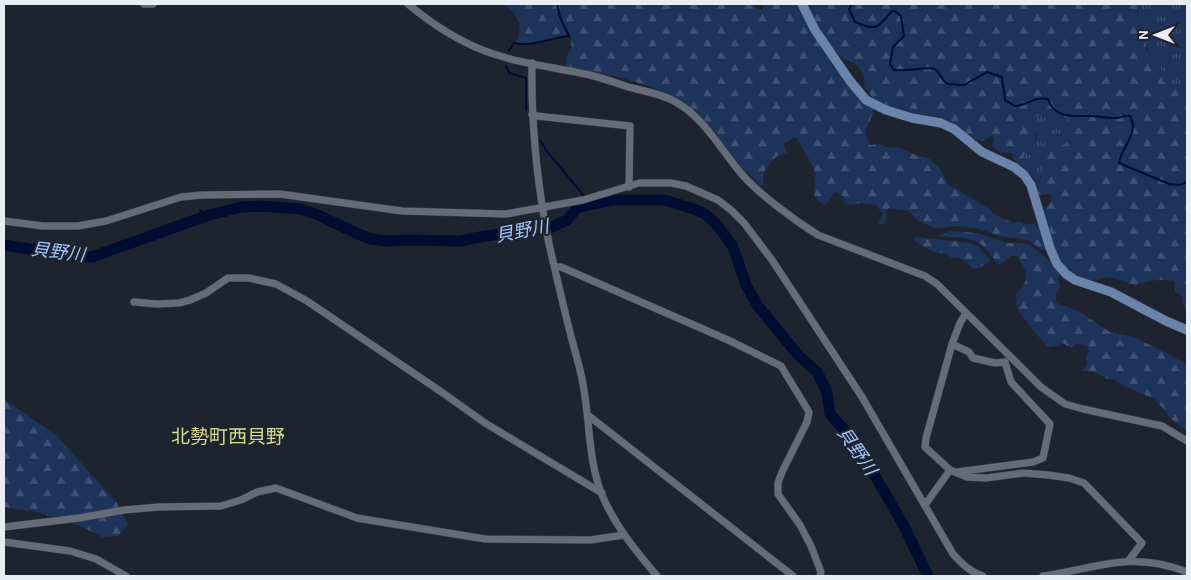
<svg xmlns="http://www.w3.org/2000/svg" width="1191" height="580" font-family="Karla,'Noto Sans JP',sans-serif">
	<defs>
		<pattern id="grass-tufts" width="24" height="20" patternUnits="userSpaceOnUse" patternTransform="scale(1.25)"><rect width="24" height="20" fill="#1d3359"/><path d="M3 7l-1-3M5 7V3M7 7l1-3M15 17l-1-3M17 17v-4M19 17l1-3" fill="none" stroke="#3e5171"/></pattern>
		<pattern id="forest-firs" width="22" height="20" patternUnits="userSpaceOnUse" patternTransform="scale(1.25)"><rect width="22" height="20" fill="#1d3359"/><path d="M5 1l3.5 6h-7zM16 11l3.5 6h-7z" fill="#3e5171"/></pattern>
	</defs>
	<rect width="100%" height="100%" fill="#1e242f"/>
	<g fill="url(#grass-tufts)">
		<path d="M1135 4H1187V88L1183 90 1166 84 1163 81C1160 59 1142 57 1148 34L1137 18 1139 7Z"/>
		<path d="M1039 115 1048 117 1049 119 1061 115 1075 123 1089 121 1074 131 1068 142 1061 146 1043 171 1037 186 1033 177 1016 162 1023 158 1025 153 1032 151 1037 136 1032 118Z"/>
	</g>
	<g fill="url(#forest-firs)">
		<path d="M503 4H754L755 7 762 11 764 4H798L873 108V113L865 133 870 145 880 144 886 147 900 148 918 156 928 158 939 167 948 184 991 210 993 214 1014 223 1019 221 1027 225 1033 223 1040 229 1046 249 1042 250 1028 240 999 236 980 229 959 226 934 228 917 220 909 211 888 208C885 214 887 220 884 225L880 224 878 223 883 214 876 205 861 203 849 205 844 203 843 196 835 192 826 205C804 196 820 184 814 170 812 162 801 147 797 138H793L783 144 787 153C777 153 768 164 764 173 762 177 764 181 763 185H759C752 173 748 176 741 167 725 147 712 125 692 109 659 83 606 74 566 66V58L572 46 571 45V35C552 35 534 46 516 43 523 25 520 14 503 4Z"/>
		<path d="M807 4H1135L1138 6 1137 18 1140 17 1147 27 1146 49 1149 54 1160 61 1163 81 1167 84 1183 90 1187 88V310L1183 305 1182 297 1175 290V282C1168 278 1142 280 1136 286 1126 283 1113 275 1102 278 1098 279 1095 281 1090 281 1056 278 1050 237 1043 211L1051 202 1052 198 1050 194 1038 195 1036 192 1043 171 1041 163 1045 151 1049 147 1061 146 1068 142 1074 131 1088 121 1075 123 1061 115H1059V120L1052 122C1045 116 1041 114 1032 118 1036 130 1037 138 1032 151L1025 153 1023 158 1016 162 1013 158 1012 153C1004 153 996 153 992 144L994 139 992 135 984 141C968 141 962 126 948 120 918 109 884 118 864 87 865 81 865 77 862 72 854 59 849 63 840 56 831 50 812 15 807 4Z"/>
		<path d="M951 231 977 233 1007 243H1027L1041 253 1060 273 1058 279 1060 287 1056 294V302L1059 304 1078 311 1110 332 1134 337 1187 364V432L1169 417 1163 408 1154 399 1122 385 1114 379C1103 380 1103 375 1095 372 1091 370 1085 372 1082 371L1087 364 1086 357 1089 350 1087 346 1076 343 1074 347 1071 348 1063 343 1052 347H1047L1018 311 1015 295C1017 292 1021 290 1023 286 1030 275 1024 266 1017 256H1011L999 265 997 264C980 234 967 239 937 236Z"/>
		<path d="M915 237 970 243 978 246 991 261 979 268 972 269C968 262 961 257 952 258L945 253C934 255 922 246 913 239Z"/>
		<path d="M4 399 57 436 117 503 128 525 118 536 102 537 79 525 36 512 4 507Z"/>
	</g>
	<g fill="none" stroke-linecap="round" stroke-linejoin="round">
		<g stroke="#000c30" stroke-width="2">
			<path d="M852 4 849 9 855 22C879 32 877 27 892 11H895L901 16 904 36 893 47 890 64 894 70C904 72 930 66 935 69 940 72 941 79 945 82L948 84 964 85 987 72 1002 77C1002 86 1005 91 1005 100L1015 106C1028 106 1033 96 1048 99 1054 118 1072 116 1088 116 1097 116 1106 118 1115 118 1121 118 1124 115 1130 116 1140 133 1121 147 1119 163L1169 184 1179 185 1187 182"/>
			<path d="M509 51 514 43C532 47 551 38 569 36L560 17 557 4"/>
			<path d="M506 66 509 73 526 78V110"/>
			<path d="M540 140 546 150 585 197"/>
			<path d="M200 210 206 216"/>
		</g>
		<path stroke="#000c30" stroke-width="11" d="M4 245 73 256 92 257 206 216 241 207 259 206 300 209 316 214 358 234 371 239 387 241 408 240 460 241 485 236 550 228 567 220 578 207 613 200H664L694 209 705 214 714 222 724 234 733 247 746 285 758 306 798 355 817 372 827 392 830 414 855 442 863 455 904 526 928 576"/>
		<defs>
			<g id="minor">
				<path d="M144 4H153"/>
				<path d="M408 4C432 24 456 40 485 51 517 63 552 67 585 74 600 77 614 82 628 87 643 91 658 93 672 100 702 115 718 145 739 171 756 192 794 220 818 235L925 276 937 284 1041 387 1065 404 1083 409 1162 426 1187 441"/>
				<path d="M532 63C531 124 537 184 549 244 556 274 563 305 571 336 575 352 580 367 583 384 590 421 588 460 602 495 615 526 636 551 657 576"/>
				<path d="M532 114 537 116 630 126 629 187"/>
				<path d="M4 221 43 226H78L106 221 181 197 202 195 280 194 402 211 506 214 583 200 639 183H671L686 186 718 200 731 210 744 223 772 260 862 397 953 554C962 564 970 572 983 576"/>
				<path d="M555 267H561L728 340 781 366 809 412 807 422 782 472 778 483V494L800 525 811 546 821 572 820 576"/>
				<path d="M134 302 157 304 179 303 190 300 206 293 228 278H249L276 284 307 301 443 393 485 423 602 493"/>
				<path d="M966 313 960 323 952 344 926 438 925 447 950 470 967 477 986 478 1023 473 1048 475 1069 478 1084 483 1142 543 1129 560"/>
				<path d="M952 344 969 352 973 358 995 363 1005 362 1011 382 1050 424 1043 458 1033 462 957 472"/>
				<path d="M589 416 793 576"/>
				<path d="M925 505 950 470"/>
				<path d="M4 527 79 518 124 510 158 507 221 506 241 500 257 492 276 488 357 518 485 539 590 540 624 535"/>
				<path d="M4 542 70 551 96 559 126 576"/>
				<path d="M1043 576C1099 568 1130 550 1187 572"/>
			</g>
			<path id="major" d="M802 4 815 30 850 81 866 100 886 110 912 118 941 123 954 129 982 152 1014 167 1024 175 1031 185 1050 248 1057 264 1066 274 1075 280 1111 292 1166 321 1187 330"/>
		</defs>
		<use href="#minor" stroke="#3a3e48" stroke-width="8"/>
		<use href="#major" stroke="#3a3e48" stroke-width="10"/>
		<use href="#minor" stroke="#656c79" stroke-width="7"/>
		<use href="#major" stroke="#6a83ab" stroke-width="9"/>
	</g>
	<g text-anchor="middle" stroke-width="4.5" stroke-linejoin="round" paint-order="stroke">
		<g font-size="18" font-style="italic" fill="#a3c4fb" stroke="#1e242f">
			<text transform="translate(522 231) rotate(-11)" y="6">貝野川</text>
			<text transform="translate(58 252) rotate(7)" y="6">貝野川</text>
			<text transform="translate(857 451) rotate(55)" y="6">貝野川</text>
		</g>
		<g font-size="19" fill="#d8db8c" stroke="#1e242f">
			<text x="228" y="443">北勢町西貝野</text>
		</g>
	</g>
	<rect width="1191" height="580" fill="none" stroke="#e9eef5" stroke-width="10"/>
	<g transform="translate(1156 35) rotate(270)" stroke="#1e242f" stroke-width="4" paint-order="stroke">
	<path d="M0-4L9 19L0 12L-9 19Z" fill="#e9eef5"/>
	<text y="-8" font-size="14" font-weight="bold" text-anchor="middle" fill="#e9eef5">N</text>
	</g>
</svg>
